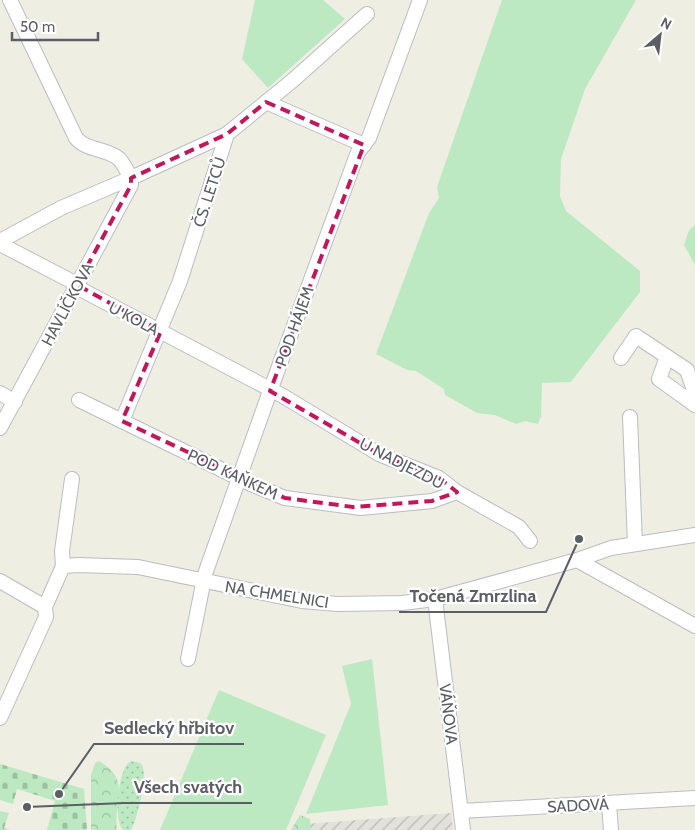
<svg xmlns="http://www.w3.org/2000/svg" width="695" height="830" font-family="Cabin,sans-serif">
	<defs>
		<pattern id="industrial-furrows" width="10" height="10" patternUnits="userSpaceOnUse" patternTransform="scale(1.25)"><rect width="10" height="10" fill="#e3e1db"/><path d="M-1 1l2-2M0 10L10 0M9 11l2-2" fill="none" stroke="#bbbab5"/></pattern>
		<pattern id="forest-crowns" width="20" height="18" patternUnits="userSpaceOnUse" patternTransform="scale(1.25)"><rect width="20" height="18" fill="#bde9c2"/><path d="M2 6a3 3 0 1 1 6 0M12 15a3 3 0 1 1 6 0" fill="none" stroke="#9dc0a1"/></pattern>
		<pattern id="cemetery-stones" width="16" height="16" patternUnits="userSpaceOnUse" patternTransform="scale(1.25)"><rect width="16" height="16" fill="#bde9c2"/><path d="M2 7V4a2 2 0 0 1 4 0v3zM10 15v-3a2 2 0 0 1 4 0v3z" fill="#9dc0a1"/></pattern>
		<pattern id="park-dots" width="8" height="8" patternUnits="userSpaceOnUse" patternTransform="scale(1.25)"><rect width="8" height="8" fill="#bde9c2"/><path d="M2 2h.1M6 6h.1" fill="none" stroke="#9dc0a1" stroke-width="1.8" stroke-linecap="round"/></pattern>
	</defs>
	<rect width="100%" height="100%" fill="#efeee3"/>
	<path fill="url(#industrial-furrows)" d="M451 813 453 830H306L305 824Z"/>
	<g fill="#bde9c2">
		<path d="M255 0H323L345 19 268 88 242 59Z"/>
		<path d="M502 0H636L585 89 561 159 560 196 566 211 640 271V292L571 382 542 383 541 416 538 424 525 421 516 424 495 415 477 413 445 395 444 389 416 371 407 370 376 354 429 213 439 198 437 187Z"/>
		<path d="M695 225V265L684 245 689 230Z"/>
		<path d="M372 659 388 805 306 814 351 704 342 666Z"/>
		<path d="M219 690 326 735 286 830H160Z"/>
	</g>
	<g fill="url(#forest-crowns)">
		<path d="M99 761C132 780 113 800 117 830H91V775L95 763Z"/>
		<path d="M300 815 310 819 311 830H291Z"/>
	</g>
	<g fill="url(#cemetery-stones)">
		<path d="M0 764 84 789 87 830H47L55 801 17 789 13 804 0 800Z"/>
		<path d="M0 811 9 813 4 828 11 830H0Z"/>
	</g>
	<path fill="url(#park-dots)" d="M131 761C135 762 139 762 142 765 148 776 138 812 134 824L131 830H123C113 820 118 767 131 761Z"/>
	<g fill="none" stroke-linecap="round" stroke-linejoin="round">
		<defs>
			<g id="minor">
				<path d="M10 0 76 138C87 151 105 148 118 158 124 163 127 172 131 178"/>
				<path d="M266 102 364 145"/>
				<path d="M0 241 61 208 131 178 227 134"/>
				<path d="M0 244 71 281 82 290 283 396 379 454 439 478 457 492 519 527 530 541"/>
				<path d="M667 357 659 379 695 405"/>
				<path d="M621 358 636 336 687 370 695 393"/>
				<path d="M0 393 15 402"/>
				<path d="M79 400 251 484 285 498 361 508 432 501 457 492"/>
				<path d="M630 417 635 544"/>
				<path d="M122 421 180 281 227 134 292 81 367 14"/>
				<path d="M0 428 131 185V178"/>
				<path d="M577 560 695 626"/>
				<path d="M63 566 78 565 138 567 302 601 338 604 402 603 435 599 577 560 611 548 695 535"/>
				<path d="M0 581 45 607"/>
				<path d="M435 599 463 830"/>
				<path d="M188 659 205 574 270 391 358 152 369 138 420 0"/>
				<path d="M0 718 46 617 45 607 63 566 62 551 72 479"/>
				<path d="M609 804 611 830"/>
				<path d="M461 811 695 798"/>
			</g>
		</defs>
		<use href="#minor" stroke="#bbbdc3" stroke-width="16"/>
		<use href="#minor" stroke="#fff" stroke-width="14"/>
	</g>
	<path fill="none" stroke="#c2185b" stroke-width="4" stroke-dasharray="10 6" stroke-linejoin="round" d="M266 102 364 145 270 391 379 454 439 478 457 492 432 501 353 507 285 498 122 421 161 331 77 285 131 185V178L227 134Z"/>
	<g text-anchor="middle" stroke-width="4.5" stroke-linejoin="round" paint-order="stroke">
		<g font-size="16" fill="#5b5f65" stroke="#fff">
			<text transform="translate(209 192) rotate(-72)" y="6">ČS. LETCŮ</text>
			<text transform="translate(67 304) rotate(-62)" y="6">HAVLÍČKOVA</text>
			<text transform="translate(134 318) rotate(28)" y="6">U KOLA</text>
			<text transform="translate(294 326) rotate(-70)" y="6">POD HÁJEM</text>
			<text transform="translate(402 463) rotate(27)" y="6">U NADJEZDU</text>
			<text transform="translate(233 474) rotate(25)" y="6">POD KAŇKEM</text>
			<text transform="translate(277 594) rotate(9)" y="6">NA CHMELNICI</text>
			<text transform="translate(449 714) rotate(83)" y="6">VÁŇOVA</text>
			<text transform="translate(578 805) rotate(-3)" y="6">SADOVÁ</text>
		</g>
	</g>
	<path fill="none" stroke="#5b5f65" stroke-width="2" d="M579 539L546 612H399M59 794L94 744H244M27 807L124 803H252"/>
	<g fill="#5b5f65" stroke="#fff" stroke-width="2">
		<circle cx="579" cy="539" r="5"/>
		<circle cx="59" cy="794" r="5"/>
		<circle cx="27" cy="807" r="5"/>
	</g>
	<g font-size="18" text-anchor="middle" font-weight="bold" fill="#5b5f65" stroke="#fff" stroke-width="4.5" stroke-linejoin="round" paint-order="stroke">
		<text x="473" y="602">Točená Zmrzlina</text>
		<text x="169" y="734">Sedlecký hřbitov</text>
		<text x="188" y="793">Všech svatých</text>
	</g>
	<g transform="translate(660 35) rotate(28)" stroke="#ffffff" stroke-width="4" paint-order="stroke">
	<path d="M0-4L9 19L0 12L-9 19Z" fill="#5b5f65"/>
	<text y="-8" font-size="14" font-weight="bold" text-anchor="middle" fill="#5b5f65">N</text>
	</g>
	<path d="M12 32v8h86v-8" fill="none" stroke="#5b5f65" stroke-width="2.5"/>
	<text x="20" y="32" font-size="15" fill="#5b5f65" stroke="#ffffff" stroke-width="4" paint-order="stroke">50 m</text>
</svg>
